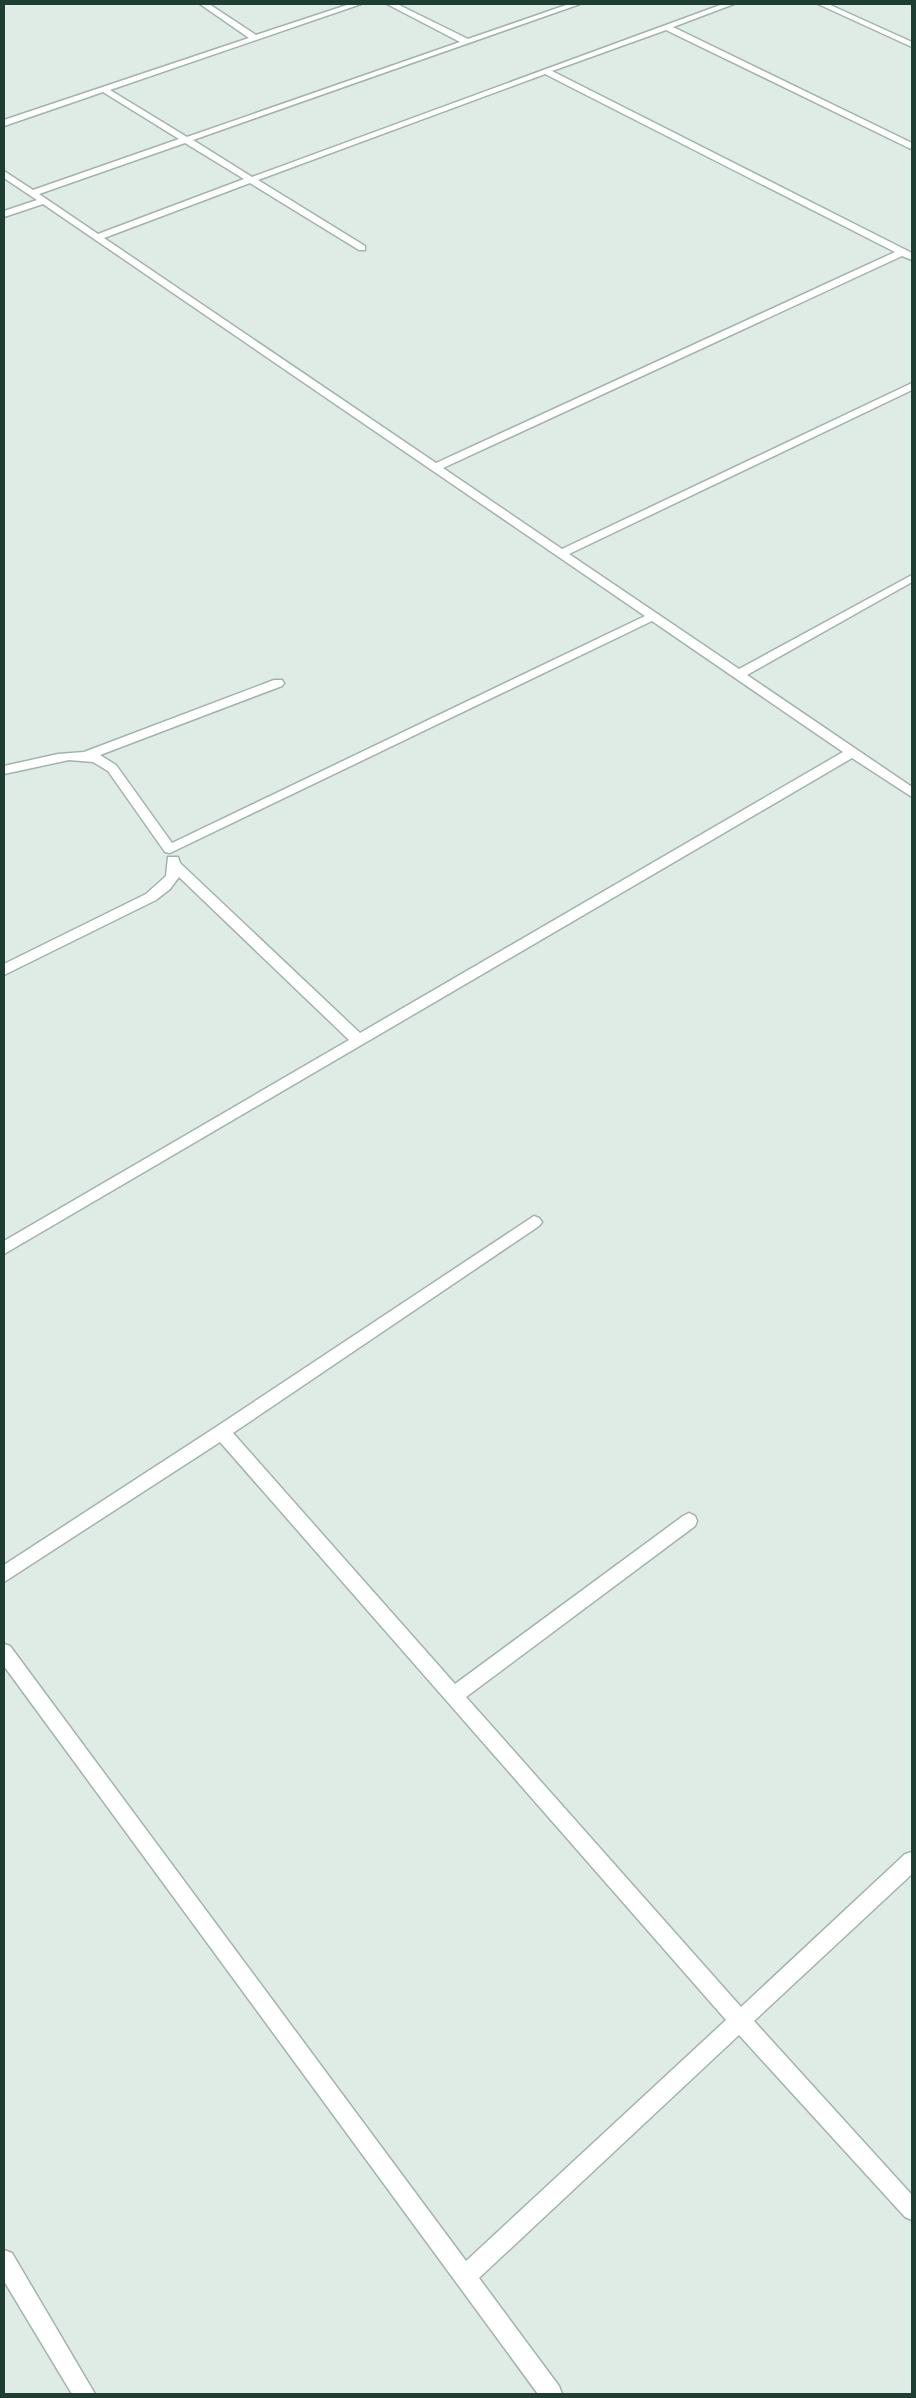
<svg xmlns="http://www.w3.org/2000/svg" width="916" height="2398" font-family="Signika,sans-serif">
	<rect width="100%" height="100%" fill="#dfece5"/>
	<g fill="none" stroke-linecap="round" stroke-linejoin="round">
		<defs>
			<g id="street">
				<path d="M200 4H209L256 35 350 4H361L110 90 187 137 460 42 387 4H397L468 39 569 4H580L193 140 252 177 723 4H734L673 27 912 143V149L909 148 666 30 552 71 906 250 912 253V260L902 256 443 468 562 549 912 383V390L569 554 739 669 912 575V582L747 675 912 787V797L852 758 4 1254V1241L349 1040 179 877 170 889 156 900 4 975V964L146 894 166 876 168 857H178L180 863 360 1033 843 752 652 621 170 853 165 852 108 771 93 762 69 760 4 774V766L58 754 84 752 274 680H282L284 683 282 686 100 755 116 765 172 843 645 616 43 204 4 217V211L37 200 4 178V171L33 190 179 139 103 92 4 126V120L249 38ZM545 74 895 252 436 463 104 238 250 183 359 250H365V246L258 180ZM185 143 244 179 98 234 39 194Z"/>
				<path d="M818 4H828L912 42V47Z"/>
				<path d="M534 1216 539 1218 542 1222 539 1226 233 1433 455 1684 683 1516 689 1513 695 1516 697 1521 695 1526 466 1697 741 2007 905 1854 912 1852V1874L754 2021 912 2195V2220L905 2217 739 2035 479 2278 559 2386 562 2394H538L4 1666V1644L10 1646 466 2261 726 2020 220 1442 4 1582V1565L216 1427Z"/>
				<path d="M4 2250 12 2253 95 2394H72L4 2281Z"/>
			</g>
		</defs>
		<use href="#street" stroke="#a1b4ac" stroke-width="3"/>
		<use href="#street" fill="#fff" fill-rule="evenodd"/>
	</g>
	<rect width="916" height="2398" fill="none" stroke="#1e3e33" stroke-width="10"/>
</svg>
